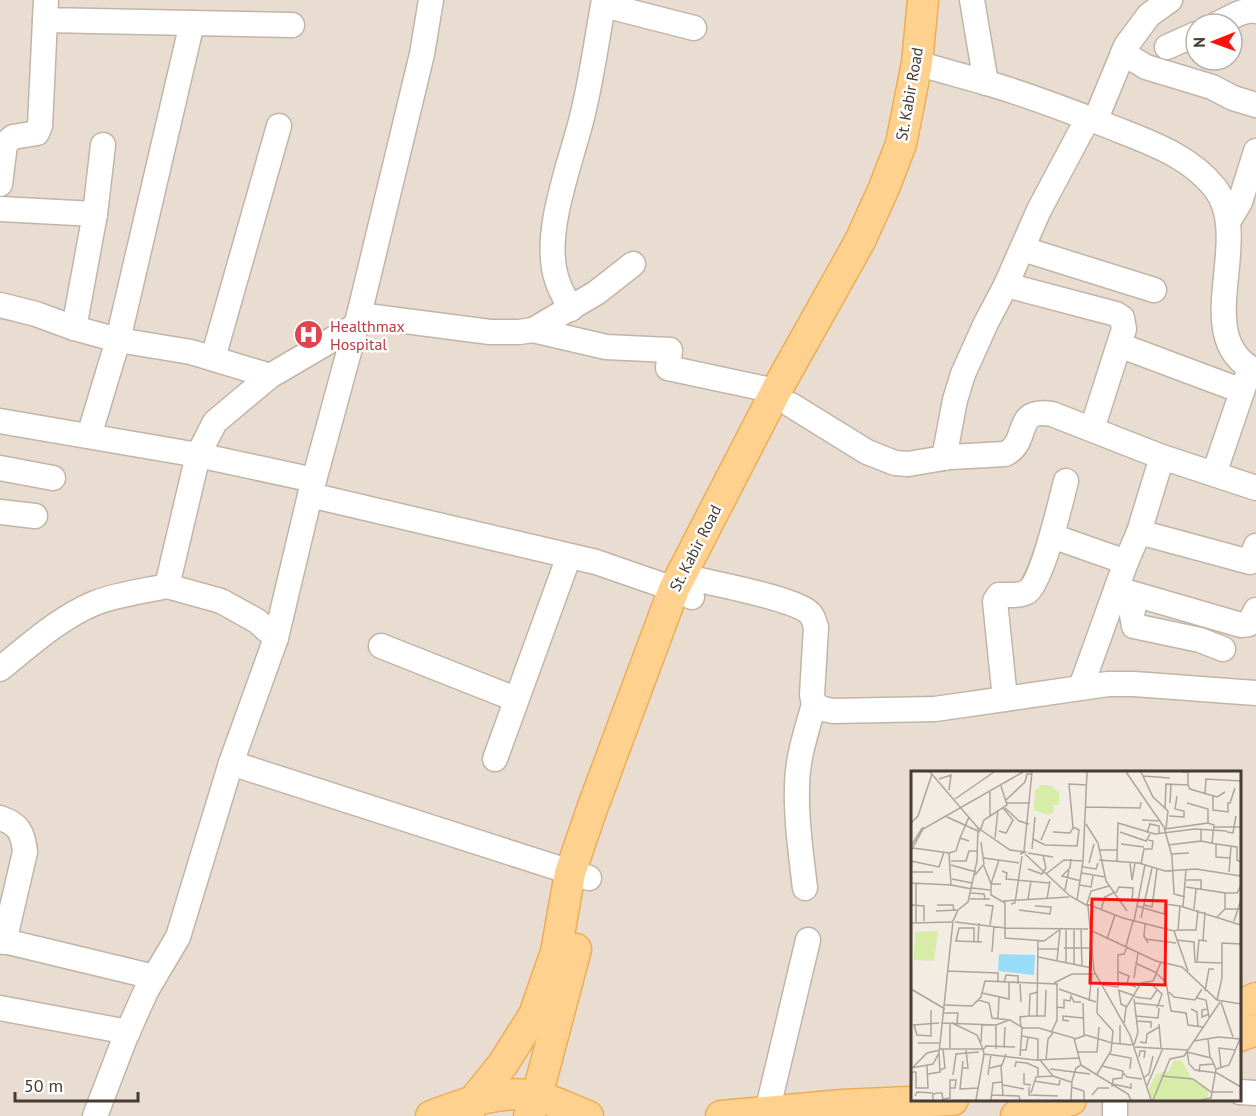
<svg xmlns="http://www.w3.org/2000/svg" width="1256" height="1116" font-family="'PT Sans',sans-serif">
	<rect width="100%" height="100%" fill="#f3ece2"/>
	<path fill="#e8ddd0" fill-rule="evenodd" d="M0 0H1256V1116H0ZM1196 24H1232V60H1196ZM912 772H1240V1100H912Z"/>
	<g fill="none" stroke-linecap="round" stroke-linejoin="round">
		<defs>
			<g id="minor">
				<path d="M46 0 45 20 192 23 118 340 89 436"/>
				<path d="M972 0 986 83"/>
				<path d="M604 5 694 28"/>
				<path d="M192 23 292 25"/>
				<path d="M1217 24C1229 19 1244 8 1256 11"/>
				<path d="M1167 47 1196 34"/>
				<path d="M1123 53 1146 67 1212 87 1233 98 1256 105"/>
				<path d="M917 63C940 70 963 76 987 83 1029 95 1070 111 1111 127 1148 142 1189 155 1215 188 1255 240 1188 338 1256 371"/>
				<path d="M1095 121 1126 46 1149 15 1170 0"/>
				<path d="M0 184 5 144 13 137 37 133 40 126 45 20"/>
				<path d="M0 209 95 214 74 328"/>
				<path d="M95 214 103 145"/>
				<path d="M1229 220 1240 202 1256 151"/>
				<path d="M1023 249 1154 290"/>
				<path d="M1006 285 1116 314 1122 318 1124 329 1092 429"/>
				<path d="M0 305 36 314 74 328 118 340 191 352 270 376"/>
				<path d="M571 309C566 300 560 290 557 280 541 233 572 161 583 113 592 76 597 38 604 0"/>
				<path d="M359 315 490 332H519L533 330 596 293 633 264"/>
				<path d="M533 330 606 347 670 350 668 368 776 391"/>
				<path d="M1119 345 1242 391"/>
				<path d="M213 358 279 126"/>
				<path d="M791 405 867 452 895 463 908 464 950 457 1005 454C1031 442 1012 407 1052 414L1162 457"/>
				<path d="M0 421 198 455 314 480"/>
				<path d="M944 458 955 400 963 374 986 323 1006 285 1039 210 1088 118"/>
				<path d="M0 468 53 478"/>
				<path d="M1214 474 1247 377"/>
				<path d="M310 495 596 562 674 589 692 597"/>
				<path d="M0 512 35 516"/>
				<path d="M1139 532 1162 457 1256 488"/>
				<path d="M1052 536 1126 562"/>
				<path d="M700 580C725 586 789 598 807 611 813 615 814 621 816 627L812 695 814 704 823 709 833 711 935 709 1108 684H1134L1256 693"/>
				<path d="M1117 589 1241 625 1249 624 1256 610"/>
				<path d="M1136 595 1132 615 1134 626 1200 640 1223 649"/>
				<path d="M276 638 257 621 221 601 167 586 198 455 215 422 270 376 357 325"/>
				<path d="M381 646 515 699"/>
				<path d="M0 669C30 645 59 618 95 603 118 594 144 591 167 586"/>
				<path d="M1081 687 1126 562 1139 532 1250 562 1256 546"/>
				<path d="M1005 699 995 601 999 595C1007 595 1020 596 1027 592 1042 582 1061 501 1066 481"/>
				<path d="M495 759 569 556"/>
				<path d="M231 763 589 878"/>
				<path d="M0 818C19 824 23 833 25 852L4 942"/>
				<path d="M805 888C801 854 796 820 797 786 797 758 807 730 814 704"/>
				<path d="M0 940 154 977"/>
				<path d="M0 1008 128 1032"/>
				<path d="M1240 1092 1256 1093"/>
				<path d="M1115 1100V1116"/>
				<path d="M767 1112 808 940"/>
				<path d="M95 1116 125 1038 146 991 178 937 231 763 276 638 310 495 359 315 422 54 431 0"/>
			</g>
			<g id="major">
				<path d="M1240 1005 1256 998"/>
				<path d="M1240 1036 1256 1030"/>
				<path d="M431 1116C464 1104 499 1089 536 1096 553 1100 572 1110 588 1116"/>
				<path d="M468 1116 474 1100 503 1064 534 1015 556 952 570 873 593 806 674 589 776 391 860 241 884 188 901 144 917 63 923 0"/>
				<path d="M529 1116 537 1096 576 949"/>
				<path d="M721 1116 842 1105 953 1100"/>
				<path d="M1016 1116 1071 1100"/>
			</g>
		</defs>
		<use href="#minor" stroke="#c2b5a7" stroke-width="27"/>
		<use href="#major" stroke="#eeac55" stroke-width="33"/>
		<use href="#minor" stroke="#fff" stroke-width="24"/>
		<use href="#major" stroke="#ffd18f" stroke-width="30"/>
	</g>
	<defs>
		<symbol id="hospital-disc" viewBox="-11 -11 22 22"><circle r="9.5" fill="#e0444e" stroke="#fff"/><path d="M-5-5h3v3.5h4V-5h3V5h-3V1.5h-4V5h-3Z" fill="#fff"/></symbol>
	</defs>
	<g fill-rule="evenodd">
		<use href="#hospital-disc" x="292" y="318" width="33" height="33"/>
	</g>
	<g text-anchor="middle" stroke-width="5" stroke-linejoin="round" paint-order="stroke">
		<g font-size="16" fill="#453b32" stroke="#fff">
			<text transform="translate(909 94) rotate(-80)" y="6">St. Kabir Road</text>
			<text transform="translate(695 548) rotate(-63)" y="6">St. Kabir Road</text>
		</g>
		<g font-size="16" fill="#be3a42" stroke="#fff" text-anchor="start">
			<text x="330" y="332">Healthmax<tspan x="330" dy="18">Hospital</tspan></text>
		</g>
	</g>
	<g transform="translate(911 771)">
		<rect width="330" height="330" fill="#f3ece2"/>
		<path d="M130 14 140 15 148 22V34H142L143 41 137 44 123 39 124 20ZM27 160 23 190 3 189 4 161ZM263 289 271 290 281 308 298 318 296 329H241L237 320 245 303 258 300Z" fill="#d6eca7"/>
		<path d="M88 183 124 184 123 204 87 200Z" fill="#98dcf7"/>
		<path fill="none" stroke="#ada59c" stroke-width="1.5" d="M19 1 67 57 99 79 114 81 109 83M215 1 253 56 261 85 263 123 274 126M230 1 242 26 257 40 255 57M232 5 259 7M28 8 40 4 38 19M277 14 279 18 306 26 314 21M294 23 295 8 330 10M302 25V39L317 41V32M44 28 83 1M95 29 114 11 116 3H121M96 32H119M259 32 260 13M316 32H319L324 17M175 36 229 37 230 31M94 37 108 50 118 53M254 38 255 13 277 14V1H271M34 45 69 61M258 45 273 46V40L264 38 266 25M58 46 49 67 58 70M79 46V21M231 49 250 50M0 52 7 45 21 3M297 52 303 54 301 72M175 53 187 72 195 110 216 140M303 56H330M254 58 297 52V38L276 32M69 60 73 49 96 34 90 15M88 60 95 62 102 49 92 37M142 61 159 62 162 57M209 61 235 70 239 63M316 61 322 62 325 45M236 62 239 53 248 55V63M84 67 87 39M122 68 134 74 166 75 168 59 162 56 158 13 176 14M130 69 139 48M290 70 305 73V86L319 87M210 73 233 76M305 73 326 76V89L330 91M257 74 290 70V58M0 75 12 56M2 77 38 82 40 114 61 118M121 78 124 46M188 79H207M0 80 12 58 112 1M113 80 121 1M38 82 45 80 49 67M117 82 142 86M114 83 159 125 177 135 183 200 219 264 240 329M260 83 278 82M73 87 108 92M160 88 159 97 151 105 170 110M88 89 80 113H90M188 89 228 92 254 100 285 98 330 105M0 90 28 96 33 81M40 90H55L58 80H67M206 90 207 52 244 63 284 58 316 60M178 92 183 73M219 92 221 109 224 92M230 93 233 78H241L242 70 237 69M40 94 65 101M73 95 80 113V124L94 132V167L133 170 151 157M172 96 185 98 187 92M117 98 131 103 135 97 132 84M91 100 96 102 95 108 138 112M0 101H22M318 101 320 75M171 102 194 106M135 103 153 89 172 90 176 1M64 104 73 93 70 71M41 108 61 112M275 109H290V118M0 112 40 114M5 112V151M169 114 180 116 182 105M198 115 180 120 176 133 212 147 263 160M275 116 314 122V138M61 117 79 119M154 119 158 99M60 122 73 123 74 129M205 122 208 116 222 117 221 131M314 122H326L330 114M59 128H79M117 128 120 110M136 128 139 110M166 129 172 90M92 130 158 126M100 133 104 132 111 85M0 134 13 135V150M26 134H42L43 139M74 134 82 135 79 154M233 134 241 136 246 98M226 135 253 143 254 133 269 135M272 136 275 98M283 138 285 118M108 139 139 143 140 136 124 135M190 139 194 126 204 121M25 140 47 139M306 146 314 138H330M230 147 241 97M223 150 234 94M323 150 330 129M44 151 94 157 177 158M0 152 41 151M234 153 233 165 237 172M163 159V194M170 159 171 196M179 159 245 190 271 196 306 229 330 233M267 159H285L287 139M196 168 204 144M234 168 265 172M265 169 283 171 284 191 311 192M292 169 294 141M44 170 71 171M45 170 48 157H63V171M67 171 68 152M215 175 222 150M153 177H178M127 178H148M81 181 83 155M127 186 181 197M146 190 149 159M286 191 288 169 296 170M155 192V158M224 192 246 202M36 200 87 202V211M277 200 263 160 267 159 269 135 330 154M208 201 218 205 216 213 225 216M246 203 255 211 260 240 275 242 277 254 292 256M223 207 227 182M93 212 95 204 107 205V213M143 212 161 203H184M239 212 251 223 246 237M109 213 110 231M191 214 207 216V184L213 183 216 176M0 218 34 238M148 218 185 231M207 219 224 225M208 220 210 233 216 236M294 220 298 198H303M127 221 119 223 118 245H134L135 219M258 221 263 226 284 229 291 218M71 222 98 228V212M224 226 240 228 246 219M286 227 295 229 298 246M223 228 227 261 223 274M67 229 78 232 81 247 99 249 112 257H128L163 267 170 294M306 229 311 207V172L330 173M178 230 181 203M310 231 322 266M172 232 173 264M223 232 253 235M34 234 61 235 70 226 74 210 146 213V249L140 262M146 236 153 237V229L159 230 160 225 163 231H170M280 238 286 241 287 256M297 238 291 239V246L298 243M32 242H47L46 252M126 245 127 170M224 245 247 247 248 237M87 247 88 226M158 250 152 249V245L172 247M226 250 240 251V257M30 252 85 254 98 249M41 252 66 264 72 278M213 252 215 237 230 212 242 210 250 191M248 253 250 277M2 254 28 252M3 254 6 264 20 265V239M85 254V278M209 254V274M110 256 109 246 118 245M111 265 127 268V289M164 268 175 264 201 272M297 268 299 287M283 270 307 266 330 268M70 271 71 253M229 271 235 272 236 263 248 256M7 272H28M201 272 221 274M224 276 277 279M39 277V252M93 277 94 256M29 278H72L73 283 124 289 169 287M73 278 75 275 104 276M110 279H115L117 266M276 280 278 293 284 299 306 302 330 316M167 281H186L188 256M276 281 300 287 305 298M198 283 220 287 219 298M109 285 111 257M228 286 229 280H234L233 287M129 289 142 305 160 311M135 289 137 268 142 262M52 290 49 318 67 317M90 295 92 325M191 295 212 300 211 307 202 308 201 316M2 296 16 282 29 279M104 296 105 291 116 292 127 297V305M0 297 22 293 28 282 42 150 47 139 57 131 66 90 67 56M51 297H57L55 279M79 297 91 294 95 283M310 297 308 277 325 279M139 298 179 303M29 299 34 297 32 278M5 301V317H17L16 295M288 301 289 294 303 293M113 302V313L120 314M212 302 216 306 231 308M17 303 29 301 28 283M186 303 200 280 202 260 186 242 187 217M42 304 45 283 68 281M77 304 80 283M251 305 282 308 300 321H322M232 307 238 303 242 285M123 310 148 314 149 309M202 313 220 317V312M92 314 113 318M236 315 252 277M118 316V324L147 325M160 316 173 320V329M0 317 1 301H5M120 322 125 306 142 305M81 324 108 325 109 329M181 324 187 317H198M4 325 6 321 22 322M32 328 39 327V309H45L44 317H39M22 329V323L27 322H31L32 329M65 329 73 283M80 329 82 312 92 311M160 329 161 310 165 297 170 294 217 323 220 329M242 329 259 288 273 285 309 231M290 329 300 327 305 298 318 294 329 268"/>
		<path fill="#ff120d" fill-opacity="0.15" stroke="#ff120d" stroke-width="3" d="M181 128 255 130 254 214 179 212Z"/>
		<rect width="330" height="330" fill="none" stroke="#453b32" stroke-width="3"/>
	</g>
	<g transform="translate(1214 42) rotate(269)"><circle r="28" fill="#ffffff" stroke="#b5b1ad" stroke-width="1.5"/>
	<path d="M0-4.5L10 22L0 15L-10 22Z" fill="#ff120d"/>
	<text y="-9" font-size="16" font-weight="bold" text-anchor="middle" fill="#453b32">N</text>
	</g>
	<path d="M15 1092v9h123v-9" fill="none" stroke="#453b32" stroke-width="3"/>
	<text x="24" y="1092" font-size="18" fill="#453b32" stroke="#ffffff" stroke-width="4.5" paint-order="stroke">50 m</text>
</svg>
